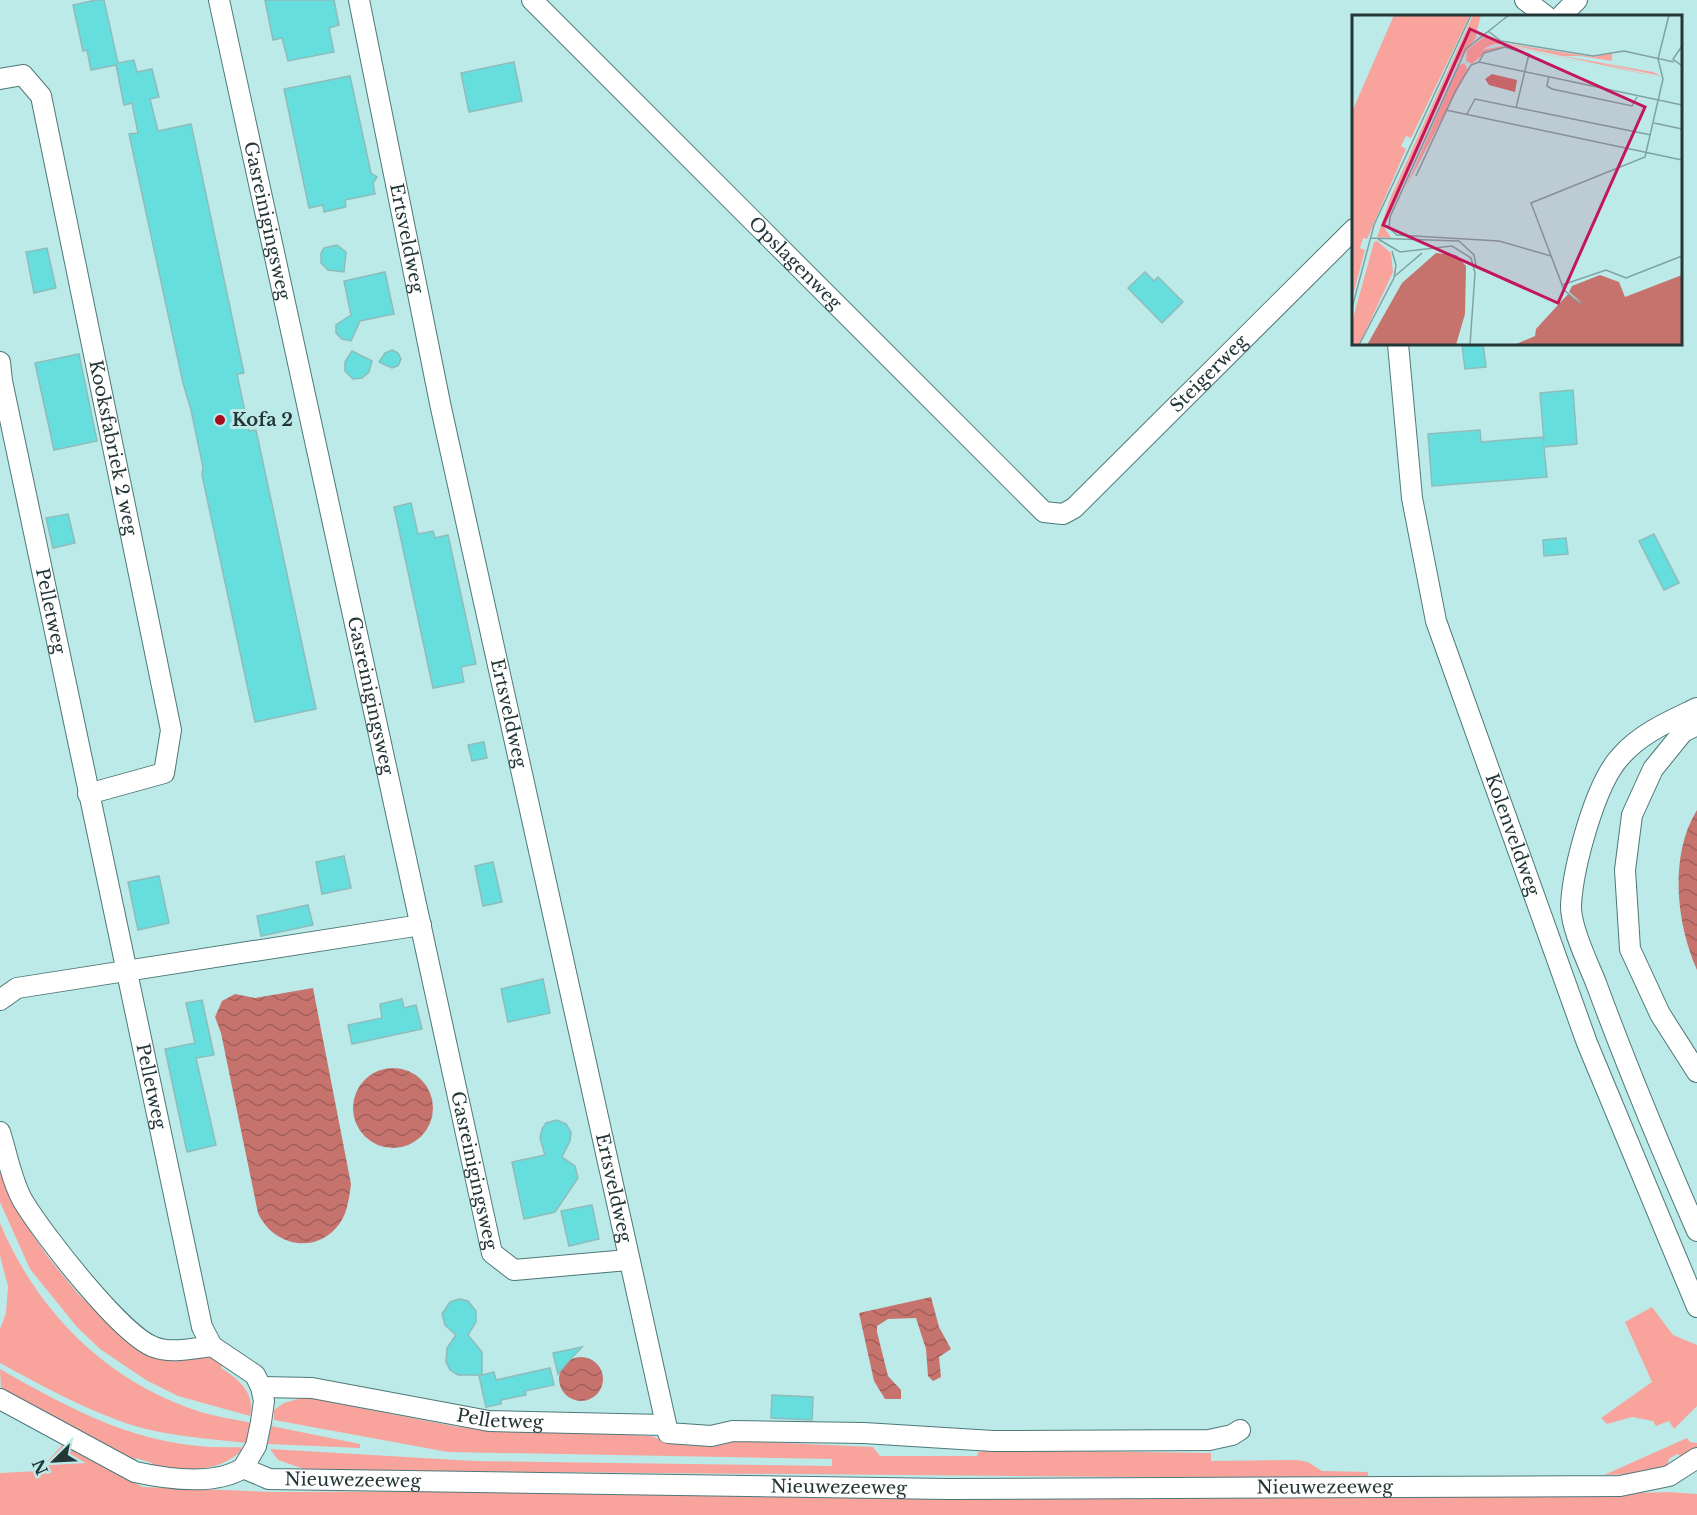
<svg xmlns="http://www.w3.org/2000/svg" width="1697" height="1515" font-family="'Libre Baskerville',serif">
	<defs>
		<pattern id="water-waves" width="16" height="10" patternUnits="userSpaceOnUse" patternTransform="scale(1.5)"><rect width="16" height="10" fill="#c7736d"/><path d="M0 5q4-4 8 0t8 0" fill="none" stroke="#a15f5a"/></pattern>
	</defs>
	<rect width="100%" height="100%" fill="#bceae9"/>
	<g fill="#f8a49d">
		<path d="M0 1169 30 1231 48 1257 79 1295 105 1320 124 1337 195 1357 211 1358 222 1365 221 1368C239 1379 256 1394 250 1416L178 1396 146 1380 100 1349 77 1327 30 1269 0 1202Z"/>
		<path d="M0 1223C37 1312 108 1383 201 1412 217 1417 234 1419 251 1423L246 1443C204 1438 160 1436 120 1421 78 1406 39 1384 0 1363V1329L6 1313 8 1286 0 1256Z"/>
		<path d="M1652 1307 1673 1335 1697 1345V1406L1674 1429 1669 1421 1656 1426 1653 1421 1632 1417 1607 1424 1601 1418 1652 1382 1625 1322Z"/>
		<path d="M0 1369C79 1414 147 1451 241 1447V1451C218 1473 185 1471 152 1466V1463L136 1458 134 1461 1 1389Z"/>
		<path d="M305 1397 458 1427 651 1436C679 1446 707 1450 737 1441L873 1447 880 1456H977L978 1452 990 1450 1211 1453V1461L1297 1460 1308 1462 1322 1471 1368 1472V1479L307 1470 278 1460 270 1449 474 1461 832 1466V1459L448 1452 274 1420V1410L284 1403Z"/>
		<path d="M271 1426 360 1444V1448L268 1444Z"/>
		<path d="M1687 1438 1690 1442 1697 1443V1451L1686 1459 1677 1454 1669 1459 1666 1469 1641 1474 1604 1475Z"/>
		<path d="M62 1445 143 1487 274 1492 496 1491 1541 1496 1668 1492 1697 1494V1515H0V1473L39 1471Z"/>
	</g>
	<g fill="url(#water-waves)">
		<path d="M1697 810V970C1676 923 1669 855 1697 810Z"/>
		<path d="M313 988 351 1184C349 1199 347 1217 336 1228 312 1255 272 1244 258 1213L221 1033 215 1017 222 1001 235 994 255 998Z"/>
		<circle cx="393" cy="1108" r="40"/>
		<path d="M931 1297 939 1327 951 1349 939 1357 941 1377 933 1381 928 1376 926 1349 916 1318 888 1319 877 1326V1332L888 1376 901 1390V1399H885L874 1381 859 1313Z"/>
		<circle cx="581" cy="1379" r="22"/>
	</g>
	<g fill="#67dede" stroke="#8fbcbb" stroke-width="1.5">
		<path d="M96 0H104L118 63 134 60 137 72 152 69 159 97 150 99 158 131 191 124 244 373 237 374 249 431 256 430 316 709 255 722 202 475 203 467 191 410 183 383 129 134 138 133 132 103 124 105 116 65 91 70 87 50 83 51 73 5Z"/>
		<path d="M265 0H334L339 25 329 28 334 52 288 61 282 38 273 40Z"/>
		<path d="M514 62 522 101 469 112 461 73Z"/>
		<path d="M350 76 371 173 377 177 373 183 375 194 345 200 346 207 324 212 323 205 309 208 284 89Z"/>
		<path d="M337 245 346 252 344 272 328 270 321 263V253L324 248Z"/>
		<path d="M47 248 56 288 34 293 26 252Z"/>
		<path d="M385 272 394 314 360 321 351 341 342 339 336 333V325L351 315 344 281Z"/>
		<path d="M1145 272 1154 281 1158 277 1183 302 1162 323 1128 288Z"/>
		<path d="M1483 344 1486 367 1465 369 1462 345Z"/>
		<path d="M392 350 398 353 401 359 398 366 392 368 379 362 385 353Z"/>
		<path d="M352 351 372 361 369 372 362 378 353 379 345 371V362Z"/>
		<path d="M79 354 97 441 54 450 35 363Z"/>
		<path d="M1573 390 1577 444 1544 447 1547 477 1432 486 1428 434 1480 430 1481 442 1543 437 1544 441 1540 393Z"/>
		<path d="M411 503 418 534 433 531 435 538 448 535 476 664 461 667 464 682 433 688 394 507Z"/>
		<path d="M68 514 75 543 53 548 46 518Z"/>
		<path d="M1654 534 1679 583 1664 590 1639 541Z"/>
		<path d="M1566 538 1568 554 1544 556 1543 540Z"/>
		<path d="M484 742 487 758 472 761 468 745Z"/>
		<path d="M344 856 351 888 322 894 316 862Z"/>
		<path d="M493 862 502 902 483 906 475 866Z"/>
		<path d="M159 876 169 923 138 930 128 882Z"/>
		<path d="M308 905 313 925 261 936 257 916Z"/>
		<path d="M543 979 550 1013 508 1022 501 989Z"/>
		<path d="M402 999 404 1008 416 1005 422 1029 352 1044 348 1025 382 1018 380 1004Z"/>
		<path d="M202 1000 214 1055 196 1058 216 1145 187 1152 165 1049 195 1043 186 1003Z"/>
		<path d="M557 1120 566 1124 571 1132 570 1141 562 1157 575 1166 578 1178 555 1212 524 1219 512 1162 545 1155 540 1138 542 1129 546 1123Z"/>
		<path d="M592 1205 599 1239 569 1246 561 1211Z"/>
		<path d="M459 1299 468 1301 476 1311V1322L468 1335 482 1352V1375L494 1372 496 1380 550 1368 554 1385 525 1391 526 1395 501 1400V1404L486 1407 479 1376 482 1375H458L450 1370 446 1362 447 1348 456 1335 445 1325 442 1314 450 1302Z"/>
		<path d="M582 1347 567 1363 558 1374 553 1353Z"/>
		<path d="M772 1395 813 1397 812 1420 771 1418Z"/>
	</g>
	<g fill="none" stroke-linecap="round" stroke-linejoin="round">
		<defs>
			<g id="minor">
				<path id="s1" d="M219 0 492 1253 514 1270 628 1260"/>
				<path id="s2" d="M359 0 441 408 668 1433 711 1436 733 1431 864 1433 993 1441 1209 1440 1232 1435 1240 1430"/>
				<path id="s3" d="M532 0 1044 512 1063 514 1074 508 1354 229"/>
				<path d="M1525 0 1546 16"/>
				<path d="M1561 16 1577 0"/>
				<path id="s4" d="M0 79 23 75 41 96 171 730 164 773 88 794"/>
				<path id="s5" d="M1398 344 1412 498 1436 621 1587 1043 1697 1307"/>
				<path id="s6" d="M0 362 2 381 202 1327 212 1346 255 1375 261 1387 264 1401 261 1422 256 1446 243 1468"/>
				<path d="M1697 708C1670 721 1641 733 1621 756 1595 783 1573 868 1571 905 1570 926 1588 963 1596 983 1627 1067 1661 1149 1697 1231"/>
				<path d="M1697 725 1683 732 1653 769 1632 815 1625 870 1630 949 1660 1014 1697 1072"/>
				<path d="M0 1000 17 988 421 925"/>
				<path d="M0 1132C7 1154 12 1182 23 1201 42 1233 122 1336 154 1347 172 1354 193 1348 212 1346"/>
				<path id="s7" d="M261 1387 312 1388 489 1421 664 1425"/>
				<path id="s8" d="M0 1399 135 1472C167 1479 215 1486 243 1468L269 1479 948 1489 1620 1486 1669 1476 1697 1458"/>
			</g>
		</defs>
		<use href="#minor" stroke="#4e7878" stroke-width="22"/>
		<use href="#minor" stroke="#fff" stroke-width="20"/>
	</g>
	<circle fill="#a60e1d" stroke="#bceae9" stroke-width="2" cx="220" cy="420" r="6"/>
	<g text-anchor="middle" stroke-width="6" stroke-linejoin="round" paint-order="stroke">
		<g font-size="18" fill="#243636" stroke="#bceae9">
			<text dy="6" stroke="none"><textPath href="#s1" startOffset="226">Gasreinigingsweg</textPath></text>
			<text dy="6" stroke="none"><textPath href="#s2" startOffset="243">Ertsveldweg</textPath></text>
			<text dy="6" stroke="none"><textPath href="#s3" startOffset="372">Opslagenweg</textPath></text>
			<text dy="6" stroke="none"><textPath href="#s3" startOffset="946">Steigerweg</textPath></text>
			<text dy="6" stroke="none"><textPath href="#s4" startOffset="410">Kooksfabriek 2 weg</textPath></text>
			<text dy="6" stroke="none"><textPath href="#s6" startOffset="254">Pelletweg</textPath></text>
			<text dy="6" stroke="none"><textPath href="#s1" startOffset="712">Gasreinigingsweg</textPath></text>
			<text dy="6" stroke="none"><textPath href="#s2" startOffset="729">Ertsveldweg</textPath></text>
			<text dy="6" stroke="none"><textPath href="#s5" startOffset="507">Kolenveldweg</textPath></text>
			<text dy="6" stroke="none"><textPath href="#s6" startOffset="740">Pelletweg</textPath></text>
			<text dy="6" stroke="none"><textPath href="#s1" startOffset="1198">Gasreinigingsweg</textPath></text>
			<text dy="6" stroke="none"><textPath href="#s2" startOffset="1215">Ertsveldweg</textPath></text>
			<text dy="6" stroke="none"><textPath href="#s7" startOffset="242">Pelletweg</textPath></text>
			<text dy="6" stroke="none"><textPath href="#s8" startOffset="376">Nieuwezeeweg</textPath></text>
			<text dy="6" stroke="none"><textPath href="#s8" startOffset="862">Nieuwezeeweg</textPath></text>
			<text dy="6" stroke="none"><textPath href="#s8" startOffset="1348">Nieuwezeeweg</textPath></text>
		</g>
		<g font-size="18" font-weight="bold" fill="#243636" stroke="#bceae9" text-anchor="start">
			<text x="232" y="426">Kofa 2</text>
		</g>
	</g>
	<g transform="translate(1352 15)">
		<rect width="330" height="330" fill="#bceae9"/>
		<path d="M42 0H118L59 123 54 121 49 131 54 134 15 224 11 223 8 233 13 235 0 284V97ZM121 0H129L123 24 106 46 32 212 39 223 25 222 39 181ZM135 20 145 27 241 42 260 38V46L228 41H211L301 57 309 61 247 48 309 63 155 29H142L129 35 157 30 242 51 158 31 135 36 120 49 114 46 115 35ZM112 48 116 55 53 174 107 51ZM25 226 39 238 41 257 7 330H0V307L22 227Z" fill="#f8a49d"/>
		<path d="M140 59 165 65 163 77 137 70 133 64ZM84 238 104 240 114 251 113 299 104 330H15L50 268ZM248 260 267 267 273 282 330 260V330H162L183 321 184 314 216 279 230 288 217 277 220 271Z" fill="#c7736d"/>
		<path fill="none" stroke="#7fa2a1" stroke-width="1.5" d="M157 0 114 34 38 202 37 213 45 220 147 226 199 241M136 16 149 26 241 41 272 36 322 47M330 31 321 44 330 51M127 47 132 38 153 32 177 39 164 93M197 61 195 71 200 74 280 91 285 82M94 95 330 145M115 99 123 84 299 120M302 108 330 114M64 161 104 75 119 50 127 47 330 90M19 223 107 226 122 240 124 251M26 224 48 237 100 231 119 243 123 258 118 330M43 261 70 238M210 270 254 255 274 263 330 241M229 289 212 275 179 188 293 142 311 64 306 44 317 0M0 293 22 210 119 0M7 330 42 263 44 250 40 236"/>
		<path fill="#c2185b" fill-opacity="0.15" stroke="#c2185b" stroke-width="3" d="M118 14 293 92 206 288 31 210Z"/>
		<rect width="330" height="330" fill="none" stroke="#243636" stroke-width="3"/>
	</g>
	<g transform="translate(54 1461) rotate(246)" stroke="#bceae9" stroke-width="4.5" paint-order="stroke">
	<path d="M0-4.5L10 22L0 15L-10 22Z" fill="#243636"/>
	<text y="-9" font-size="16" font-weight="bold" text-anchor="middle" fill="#243636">N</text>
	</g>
</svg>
